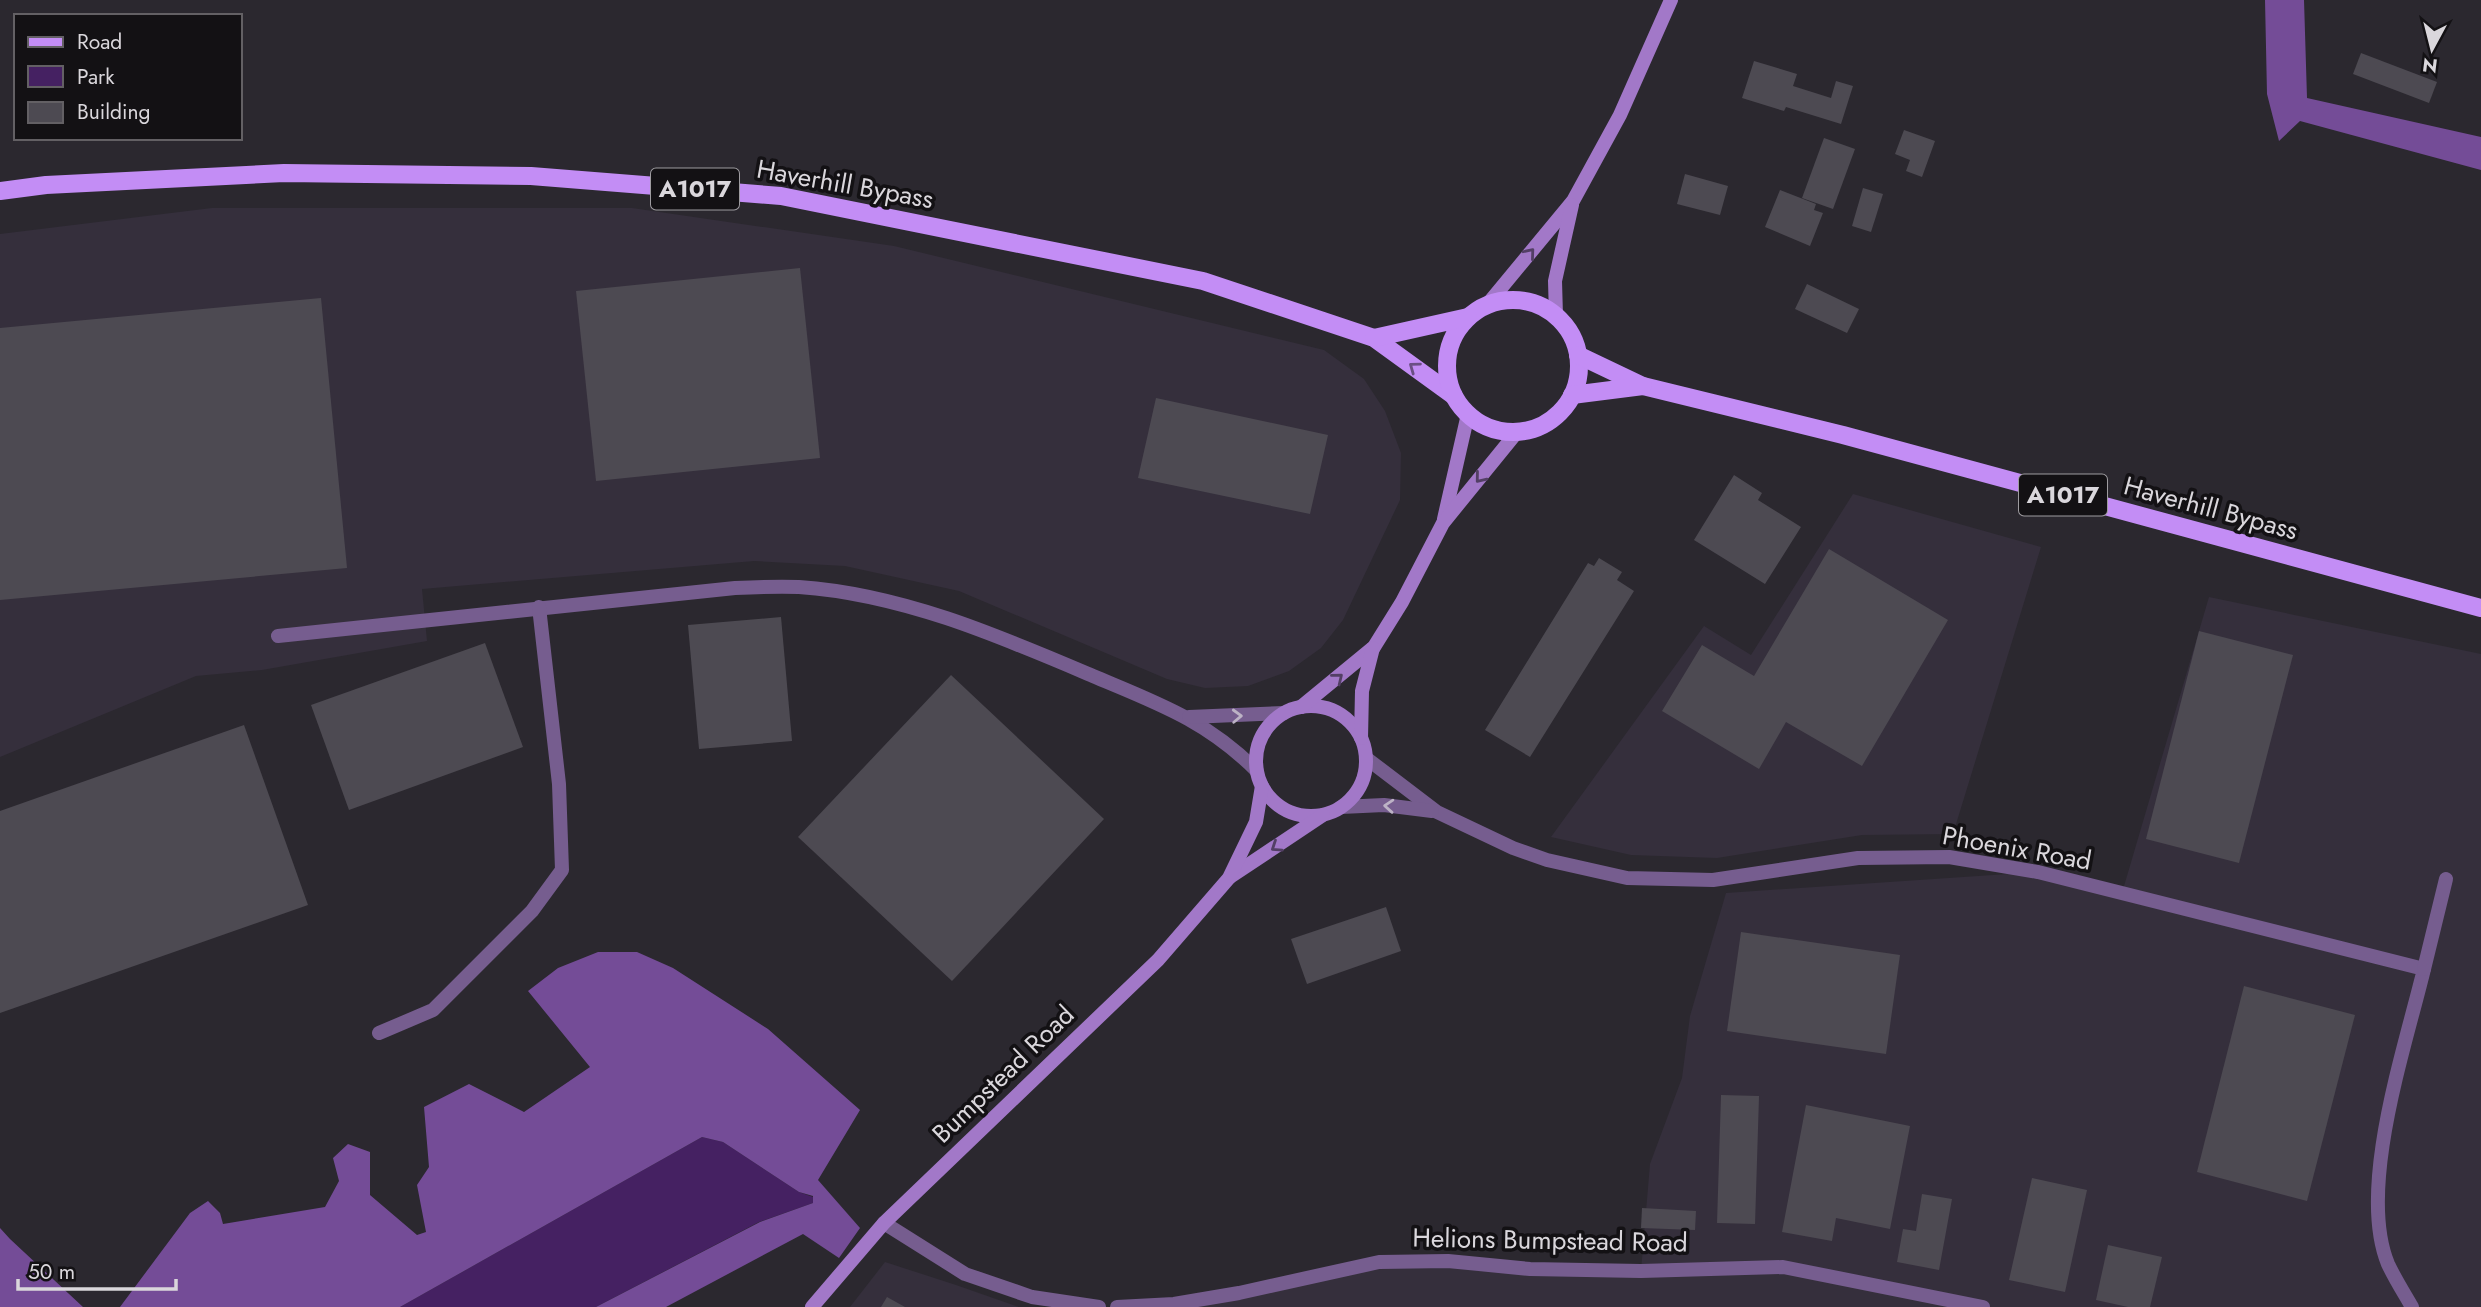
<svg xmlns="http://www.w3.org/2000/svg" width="2481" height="1307" font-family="Jost,sans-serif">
	<rect width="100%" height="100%" fill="#2b282f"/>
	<g fill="#352f3c">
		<path d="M212 208H632L894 246 1324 350 1364 379 1385 411 1401 453 1400 500 1343 620 1321 648 1289 671 1248 686 1205 688 1167 679 959 591 845 566 754 561 422 589 427 641 262 670 196 676 0 757V234Z"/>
		<path d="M1853 494 2041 547 1953 834 1862 835 1717 858 1631 855 1551 837 1704 626 1751 655Z"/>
		<path d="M2209 597 2481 654V1307H1194L1379 1262 1641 1271 1650 1164 1682 1078 1690 1016 1726 893 2038 872 2122 893Z"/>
		<path d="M885 1262 956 1285 1019 1307H850Z"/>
	</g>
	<path fill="#452162" d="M702 1137 723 1142 799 1192 813 1197V1203L759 1222 596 1307H400Z"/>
	<g fill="#744c97">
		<path d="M2265 0H2304L2307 98 2481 137V170L2300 121 2279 141 2267 94Z"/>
		<path d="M598 952H637L673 968 768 1029 860 1110 818 1180 860 1228 839 1258 803 1234 666 1307H596L760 1222 813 1203V1196L799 1192 723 1142 702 1137 400 1307H120L190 1213 208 1201 220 1213 223 1224 325 1207 339 1181 333 1158 348 1144 370 1152V1195L417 1235 426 1232 417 1185 429 1167 424 1107 469 1084 524 1112 590 1067 528 991 558 968Z"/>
		<path d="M0 1228 10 1239 83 1307H0Z"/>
	</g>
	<g fill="#4d4a52">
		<path d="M2361 53 2437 82 2429 103 2353 74Z"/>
		<path d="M1754 61 1797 74 1793 86 1831 98 1836 81 1853 86 1841 124 1786 107 1784 111 1742 98Z"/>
		<path d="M1904 130 1935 141 1922 177 1906 171 1910 160 1895 154Z"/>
		<path d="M1824 138 1855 149 1833 209 1802 198Z"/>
		<path d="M1685 174 1728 186 1720 215 1677 204Z"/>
		<path d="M1863 188 1883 194 1871 232 1852 226Z"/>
		<path d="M1780 190 1816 204 1814 210 1823 213 1810 246 1765 227Z"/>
		<path d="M800 268 820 458 596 481 576 291Z"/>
		<path d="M1807 284 1859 309 1847 333 1795 309Z"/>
		<path d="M321 298 347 568 0 600V328Z"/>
		<path d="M1156 398 1328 435 1310 514 1138 478Z"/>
		<path d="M1734 475 1762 493 1758 500 1801 527 1765 584 1694 540Z"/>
		<path d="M1829 549 1948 620 1862 766 1786 722 1759 769 1662 711 1702 645 1754 676Z"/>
		<path d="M1599 558 1622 572 1617 580 1634 591 1530 757 1485 730 1588 563 1594 566Z"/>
		<path d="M781 617 792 741 699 749 688 625Z"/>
		<path d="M2199 631 2293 655 2239 863 2146 839Z"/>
		<path d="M485 643 523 747 349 810 311 705Z"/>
		<path d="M951 675 1104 819 952 981 798 837Z"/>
		<path d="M244 725 308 905 0 1013V811Z"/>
		<path d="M1386 907 1401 951 1307 984 1291 939Z"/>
		<path d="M1741 932 1900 955 1886 1054 1727 1031Z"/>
		<path d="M2244 986 2355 1015 2307 1201 2197 1172Z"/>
		<path d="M1721 1095 1759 1096 1755 1224 1717 1223Z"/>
		<path d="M1806 1105 1910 1126 1890 1229 1836 1218 1832 1241 1782 1232Z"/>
		<path d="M2032 1178 2087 1190 2065 1292 2009 1280Z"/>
		<path d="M1922 1194 1952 1199 1939 1270 1897 1262 1903 1229 1916 1231Z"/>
		<path d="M1642 1208 1696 1211 1695 1230 1641 1228Z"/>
		<path d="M2108 1245 2162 1257 2150 1307H2128L2096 1300Z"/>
		<path d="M887 1297 905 1307H881Z"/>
	</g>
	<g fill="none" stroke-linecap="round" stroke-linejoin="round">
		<g stroke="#765d8f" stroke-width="14">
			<path d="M278 636 735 588C756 587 777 586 799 587 902 594 999 636 1093 676 1157 703 1206 720 1257 771"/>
			<path d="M1189 717 1284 713"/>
			<path d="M1366 758 1437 812 1513 848 1547 860 1627 878 1713 880 1858 858 1949 857 2038 872 2424 969C2405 1048 2357 1189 2388 1264 2395 1279 2404 1293 2412 1307"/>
			<path d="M1341 807 1384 805 1432 811"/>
			<path d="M2424 969 2446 879"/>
			<path d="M379 1033 433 1010 532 911 562 870 559 784 539 607"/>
		</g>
		<g stroke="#765d8f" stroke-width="14">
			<path d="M884 1223 965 1274 1032 1297 1099 1307"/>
			<path d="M1117 1307 1174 1304 1239 1293 1379 1262 1448 1261 1530 1269 1641 1271 1783 1267 1983 1307"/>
		</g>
		<g stroke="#a278c8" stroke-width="14">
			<path d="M1487 305 1573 201 1620 115 1671 0"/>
			<path d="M1556 316 1555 281 1572 205"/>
			<path d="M1444 519 1468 414"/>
			<circle cx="1311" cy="761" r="55"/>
			<path d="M1301 707 1374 647 1402 602 1443 523 1517 432"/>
			<path d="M1361 738 1362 691 1373 648"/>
			<path d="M1230 877 1323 815"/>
			<path d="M812 1307 884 1223 1158 960 1229 878 1256 822 1262 786"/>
		</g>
		<g stroke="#c38df5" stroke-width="18">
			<path d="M0 191 46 185 284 173 531 176 781 196 1203 281 1374 338 1454 396"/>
			<circle cx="1513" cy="366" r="66"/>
			<path d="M1374 338 1468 317"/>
			<path d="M1578 355 1643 386 1843 435 2481 608"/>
			<path d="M1572 395 1643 386"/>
		</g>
	</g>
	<defs><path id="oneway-chevron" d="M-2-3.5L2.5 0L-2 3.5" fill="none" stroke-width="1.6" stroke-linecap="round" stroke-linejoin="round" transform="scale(1.75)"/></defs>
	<g stroke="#533f65">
		<use href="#oneway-chevron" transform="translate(1530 253) rotate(-50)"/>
		<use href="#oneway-chevron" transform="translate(1480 478) rotate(129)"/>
		<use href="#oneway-chevron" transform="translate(1338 678) rotate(-39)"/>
		<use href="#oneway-chevron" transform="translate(1276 847) rotate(146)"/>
	</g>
	<use stroke="#6b4f84" href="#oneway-chevron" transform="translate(1414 367) rotate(-144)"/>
	<g stroke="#bcb2c5">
		<use href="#oneway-chevron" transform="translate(1237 716) rotate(-2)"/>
		<use href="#oneway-chevron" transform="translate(1389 806) rotate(-176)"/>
	</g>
	<g text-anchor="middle" stroke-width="7" stroke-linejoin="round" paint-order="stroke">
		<g fill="#131114" stroke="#9e9ca0" stroke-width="2">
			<rect x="651" y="168.5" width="88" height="41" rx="5"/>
			<rect x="2019" y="474.5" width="88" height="41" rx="5"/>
		</g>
		<g font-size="24" font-weight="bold" fill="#dad7dc">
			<text x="695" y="197">A1017</text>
			<text x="2063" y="503">A1017</text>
		</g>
		<g font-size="26" fill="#dad7dc" stroke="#131114">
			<text transform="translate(845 184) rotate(10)" y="9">Haverhill Bypass</text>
			<text transform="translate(2211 508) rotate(15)" y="9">Haverhill Bypass</text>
			<text transform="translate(2017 848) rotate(10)" y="9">Phoenix Road</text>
			<text transform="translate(1003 1074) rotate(-44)" y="9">Bumpstead Road</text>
			<text transform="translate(1550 1240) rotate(1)" y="9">Helions Bumpstead Road</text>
		</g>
	</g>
	<rect x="14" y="14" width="228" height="126" fill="#131114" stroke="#636064" stroke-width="2"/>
	<rect x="28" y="37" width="35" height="10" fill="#c38df5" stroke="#636064" stroke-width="2"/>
	<text x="77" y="49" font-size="21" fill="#dad7dc">Road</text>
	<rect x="28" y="66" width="35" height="21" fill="#452162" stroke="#636064" stroke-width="2"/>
	<text x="77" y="84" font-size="21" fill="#dad7dc">Park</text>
	<rect x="28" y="102" width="35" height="21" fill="#4d4a52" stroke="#636064" stroke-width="2"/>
	<text x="77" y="119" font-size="21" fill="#dad7dc">Building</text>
	<g transform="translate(2432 49) rotate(187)" stroke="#131114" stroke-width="5" paint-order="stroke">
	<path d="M0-5L12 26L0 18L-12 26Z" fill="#dad7dc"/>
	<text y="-10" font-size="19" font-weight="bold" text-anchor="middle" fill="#dad7dc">N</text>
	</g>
	<path d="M18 1279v10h158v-10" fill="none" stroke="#dad7dc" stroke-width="3.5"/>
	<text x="28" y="1279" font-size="21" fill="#dad7dc" stroke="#131114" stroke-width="5" paint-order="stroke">50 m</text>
</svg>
